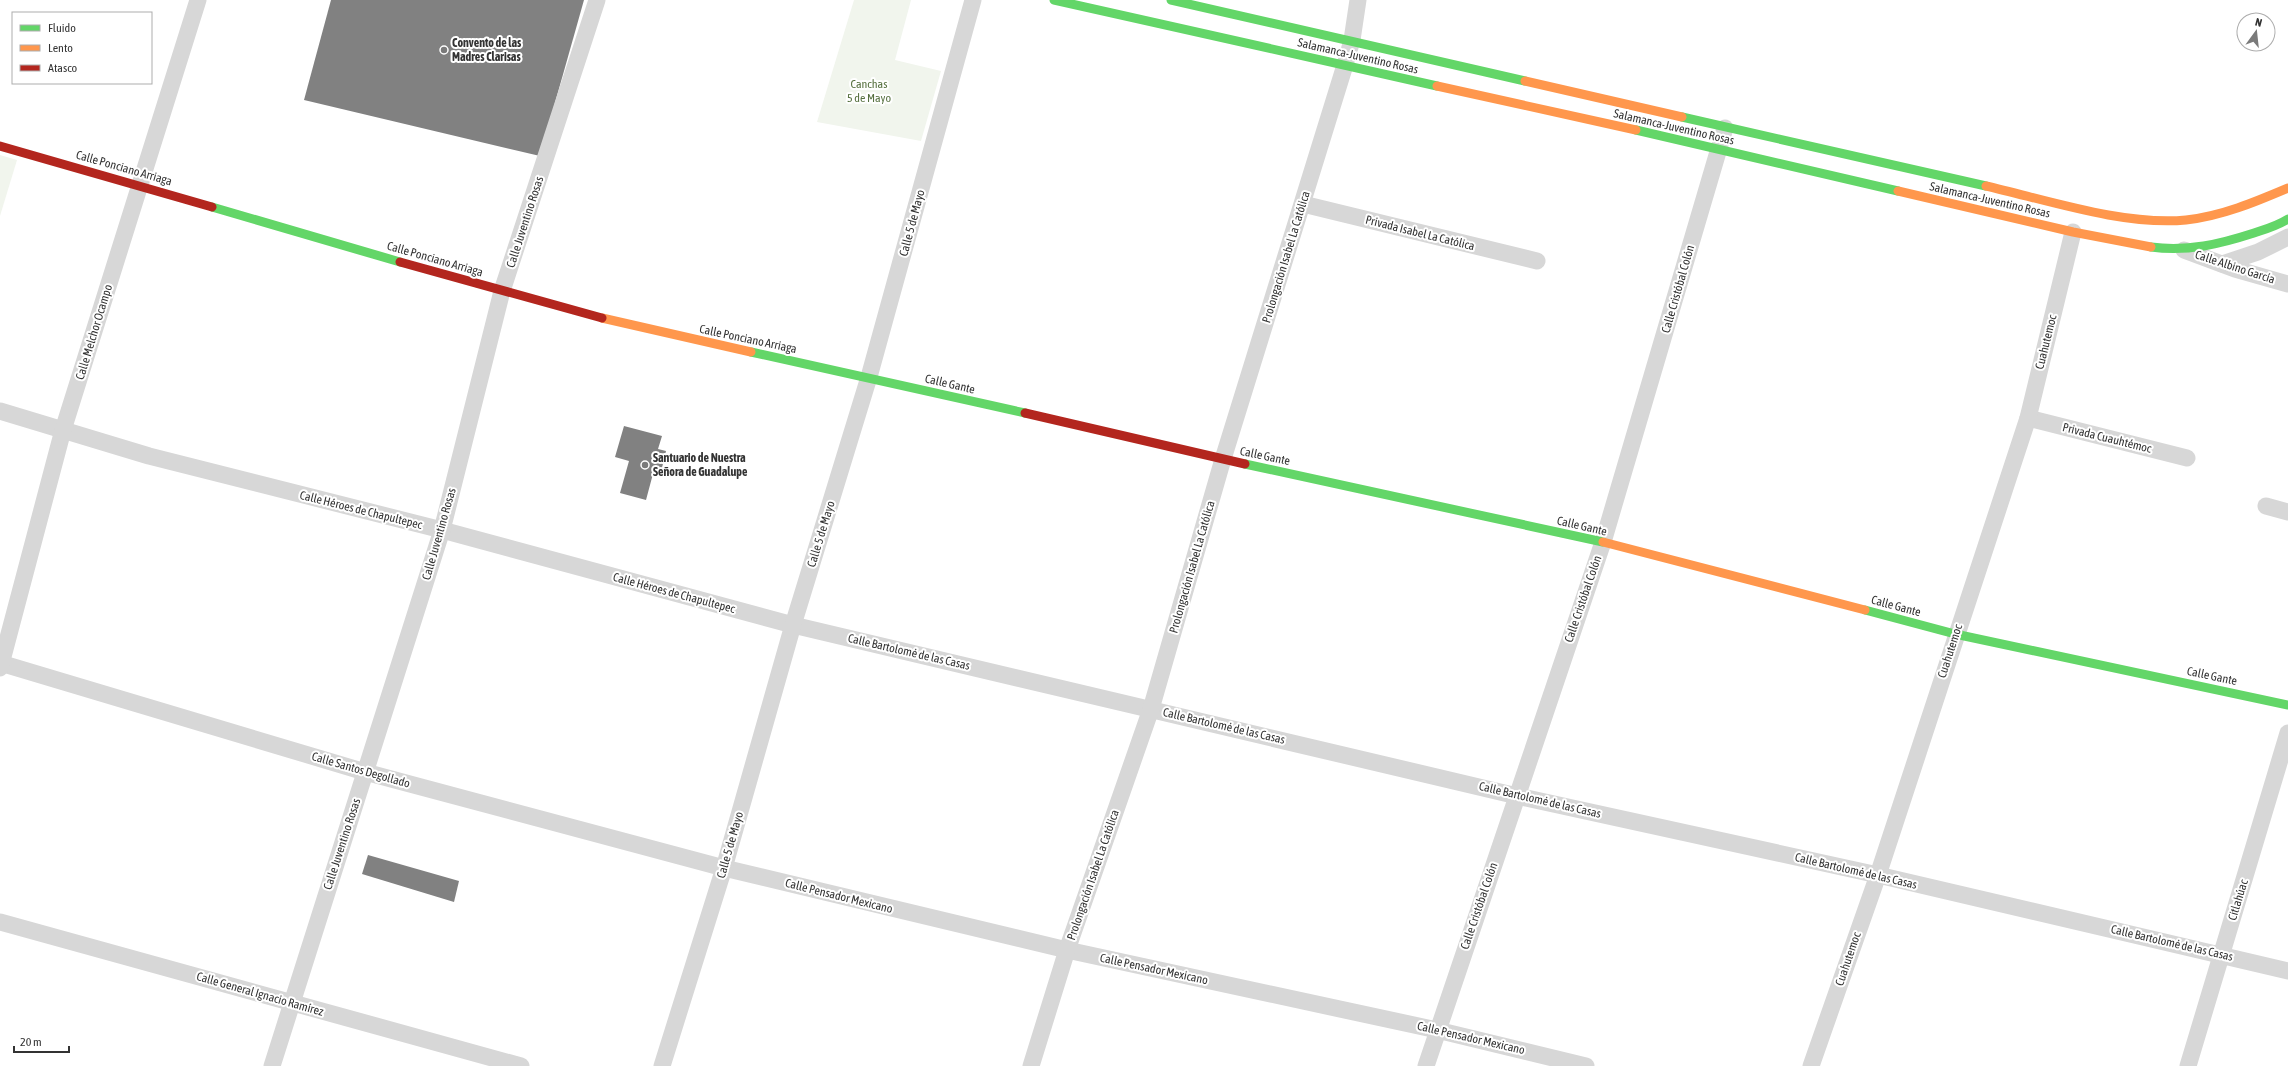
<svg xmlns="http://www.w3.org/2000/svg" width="2288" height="1066" font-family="'Asap Condensed',sans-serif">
	<rect width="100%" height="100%" fill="#fff"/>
	<g fill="#f1f5ed">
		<path d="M854 0H911L895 60 941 71 921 141 817 122Z"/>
		<path d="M0 155 17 160 0 216Z"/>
	</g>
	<g fill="#818181">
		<path d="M331 0H584L540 156 304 100Z"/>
		<path d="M624 426 662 436 658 449 666 451 661 472 654 470 646 500 620 493 629 461 615 457Z"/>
		<path d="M368 855 459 881 454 902 362 874Z"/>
	</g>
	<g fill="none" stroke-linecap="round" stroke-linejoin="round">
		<g stroke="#d7d7d7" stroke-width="17">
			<path d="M1303 204 1537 261"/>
			<path d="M2184 250 2235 269 2288 284"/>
			<path d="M2222 264 2258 252 2288 237"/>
			<path d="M0 411 149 456 442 530 793 625 1517 796 1878 875 2288 971"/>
			<path d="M2028 418 2187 458"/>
			<path d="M2266 506 2288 512"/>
			<path d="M0 663 365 772 724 868 1067 950 1437 1030 1586 1066"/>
			<path d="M0 668 63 430 198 0"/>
			<path d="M0 922 521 1066"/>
			<path d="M272 1066 442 530 502 291 597 0"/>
			<path d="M662 1066 724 868 793 625 869 377 973 0"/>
			<path d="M1031 1066 1067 950 1151 709 1223 459 1345 65 1352 40 1358 0"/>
			<path d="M1426 1066 1603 542 1725 128"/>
			<path d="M1811 1066 1878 875 2028 418 2073 232"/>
			<path d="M2188 1066 2288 733"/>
		</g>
		<g stroke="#63d668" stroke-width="9">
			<path d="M1054 0 1437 86"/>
			<path d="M1171 0 1525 81"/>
			<path d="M1682 117 1986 186"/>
			<path d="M1636 130 1898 191"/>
			<path d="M212 207 400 262"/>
			<path d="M2151 247C2188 252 2220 244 2254 233 2266 229 2277 226 2288 219"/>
			<path d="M751 352 1025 413"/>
			<path d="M1245 464 1603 542"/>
			<path d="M1865 610 1955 634 2288 705"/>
		</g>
		<g stroke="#ff974d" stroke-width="9">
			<path d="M1525 81 1682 117"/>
			<path d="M1437 86 1636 130"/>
			<path d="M1986 186C2047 200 2124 226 2186 220 2222 216 2255 202 2288 188"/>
			<path d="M1898 191 2073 232 2151 247"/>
			<path d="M602 318 751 352"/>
			<path d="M1603 542 1865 610"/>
		</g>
		<g stroke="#b3261e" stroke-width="9">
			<path d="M0 146 212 207"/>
			<path d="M400 262 602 318"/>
			<path d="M1025 413 1245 464"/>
		</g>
	</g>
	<g fill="#7a7a7a" stroke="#fff" stroke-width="1.5">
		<circle cx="444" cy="50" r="4"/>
		<circle cx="645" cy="465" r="4"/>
	</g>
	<g text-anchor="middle" stroke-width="4" stroke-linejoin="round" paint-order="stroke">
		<g font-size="12" font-weight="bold" fill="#333" stroke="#fff" text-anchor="start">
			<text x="452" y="47">Convento de las<tspan x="452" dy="14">Madres Clarisas</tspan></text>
			<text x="653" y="462">Santuario de Nuestra<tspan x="653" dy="14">Señora de Guadalupe</tspan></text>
		</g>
		<g font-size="12" fill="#333" stroke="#fff">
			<text transform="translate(1358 56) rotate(13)" y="4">Salamanca-Juventino Rosas</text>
			<text transform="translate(1674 127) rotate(13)" y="4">Salamanca-Juventino Rosas</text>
			<text transform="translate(124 168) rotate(16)" y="4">Calle Ponciano Arriaga</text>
			<text transform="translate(1990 200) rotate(13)" y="4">Salamanca-Juventino Rosas</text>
			<text transform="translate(525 222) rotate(-72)" y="4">Calle Juventino Rosas</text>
			<text transform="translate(912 223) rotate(-75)" y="4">Calle 5 de Mayo</text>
			<text transform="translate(1420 233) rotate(14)" y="4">Privada Isabel La Católica</text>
			<text transform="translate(1286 257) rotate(-73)" y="4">Prolongación Isabel La Católica</text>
			<text transform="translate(435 259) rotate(16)" y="4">Calle Ponciano Arriaga</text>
			<text transform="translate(2235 267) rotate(18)" y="4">Calle Albino García</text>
			<text transform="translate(1678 289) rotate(-74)" y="4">Calle Cristóbal Colón</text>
			<text transform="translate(94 332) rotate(-73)" y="4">Calle Melchor Ocampo</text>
			<text transform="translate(748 339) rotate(12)" y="4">Calle Ponciano Arriaga</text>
			<text transform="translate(2046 342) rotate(-76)" y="4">Cuahutemoc</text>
			<text transform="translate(950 384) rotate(13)" y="4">Calle Gante</text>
			<text transform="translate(2107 438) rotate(14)" y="4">Privada Cuauhtémoc</text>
			<text transform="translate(1265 456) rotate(12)" y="4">Calle Gante</text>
			<text transform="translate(361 510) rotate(14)" y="4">Calle Héroes de Chapultepec</text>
			<text transform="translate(1582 526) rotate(13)" y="4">Calle Gante</text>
			<text transform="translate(439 534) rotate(-74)" y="4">Calle Juventino Rosas</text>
			<text transform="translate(821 534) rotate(-73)" y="4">Calle 5 de Mayo</text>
			<text transform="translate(1192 567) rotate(-74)" y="4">Prolongación Isabel La Católica</text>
			<text transform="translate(674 593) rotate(15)" y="4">Calle Héroes de Chapultepec</text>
			<text transform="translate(1583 599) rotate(-71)" y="4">Calle Cristóbal Colón</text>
			<text transform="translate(1896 606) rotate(15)" y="4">Calle Gante</text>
			<text transform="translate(1950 651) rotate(-72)" y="4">Cuahutemoc</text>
			<text transform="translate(909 652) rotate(13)" y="4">Calle Bartolomé de las Casas</text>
			<text transform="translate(2212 676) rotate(12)" y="4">Calle Gante</text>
			<text transform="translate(1224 726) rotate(13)" y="4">Calle Bartolomé de las Casas</text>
			<text transform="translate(361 770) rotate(16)" y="4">Calle Santos Degollado</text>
			<text transform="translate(1540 800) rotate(13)" y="4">Calle Bartolomé de las Casas</text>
			<text transform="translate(342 844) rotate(-72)" y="4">Calle Juventino Rosas</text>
			<text transform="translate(730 845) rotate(-74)" y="4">Calle 5 de Mayo</text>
			<text transform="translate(1856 871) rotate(13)" y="4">Calle Bartolomé de las Casas</text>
			<text transform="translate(1093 875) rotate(-71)" y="4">Prolongación Isabel La Católica</text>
			<text transform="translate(839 896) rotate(14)" y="4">Calle Pensador Mexicano</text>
			<text transform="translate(2238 900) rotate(-73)" y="4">Citlahúac</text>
			<text transform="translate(1479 906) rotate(-71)" y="4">Calle Cristóbal Colón</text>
			<text transform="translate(2172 943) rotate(13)" y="4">Calle Bartolomé de las Casas</text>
			<text transform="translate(1848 959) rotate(-71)" y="4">Cuahutemoc</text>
			<text transform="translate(1154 969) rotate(12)" y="4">Calle Pensador Mexicano</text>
			<text transform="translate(260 994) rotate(16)" y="4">Calle General Ignacio Ramírez</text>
			<text transform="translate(1471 1038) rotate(13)" y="4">Calle Pensador Mexicano</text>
		</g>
		<g font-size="12" fill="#56703f" stroke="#fff">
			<text x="869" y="88">Canchas<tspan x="869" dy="14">5 de Mayo</tspan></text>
		</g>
	</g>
	<rect x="12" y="12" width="140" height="72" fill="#ffffff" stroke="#adadad"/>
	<rect x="20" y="25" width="20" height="6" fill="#63d668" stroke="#adadad"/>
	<text x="48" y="32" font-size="12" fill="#333333">Fluido</text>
	<rect x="20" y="45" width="20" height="6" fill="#ff974d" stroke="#adadad"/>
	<text x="48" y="52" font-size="12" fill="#333333">Lento</text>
	<rect x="20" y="65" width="20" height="6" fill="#b3261e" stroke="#adadad"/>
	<text x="48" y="72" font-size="12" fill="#333333">Atasco</text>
	<g transform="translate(2256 32) rotate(15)"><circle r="19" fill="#ffffff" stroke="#adadad"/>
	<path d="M0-3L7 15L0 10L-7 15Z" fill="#7a7a7a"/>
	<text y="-6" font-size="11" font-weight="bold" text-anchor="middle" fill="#333333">N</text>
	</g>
	<path d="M14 1046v6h55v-6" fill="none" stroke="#333333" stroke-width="2"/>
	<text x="20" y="1046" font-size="12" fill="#333333" stroke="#ffffff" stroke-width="3" paint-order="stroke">20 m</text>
</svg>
